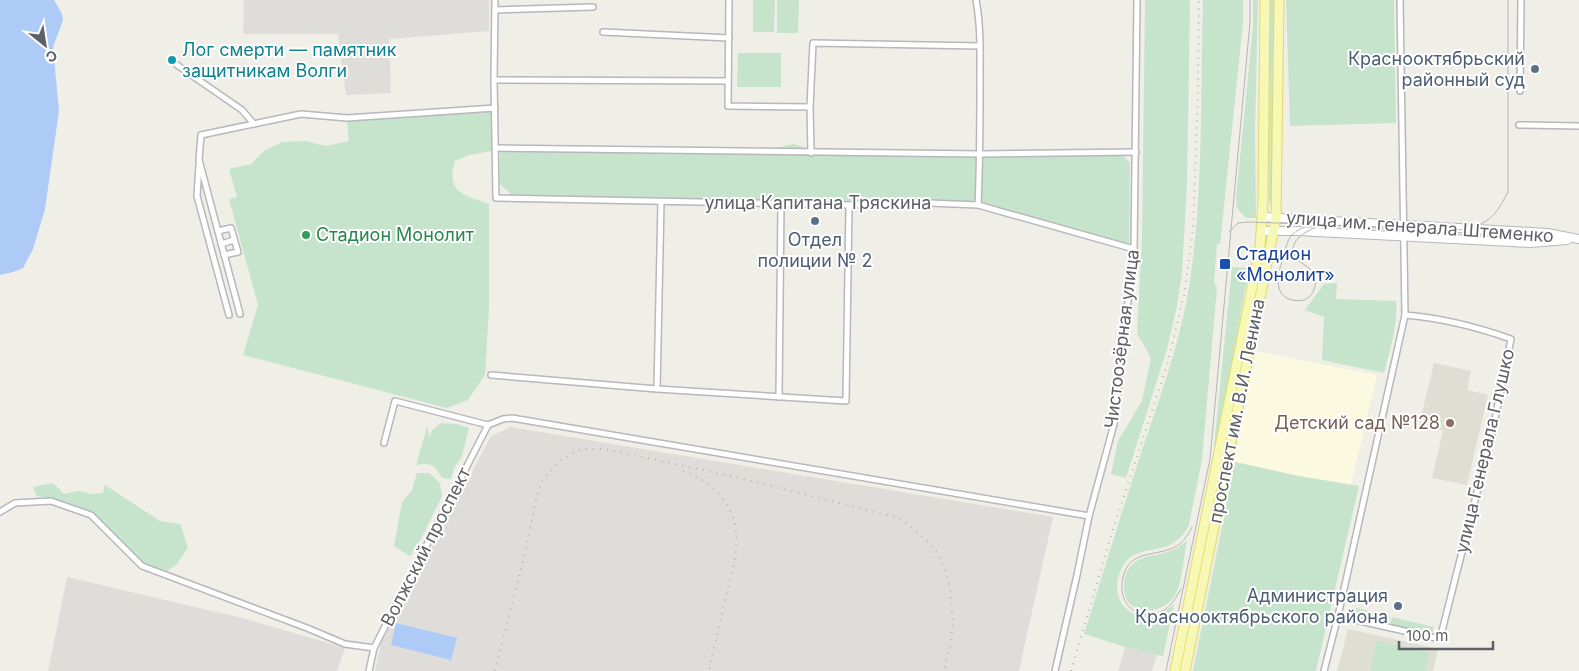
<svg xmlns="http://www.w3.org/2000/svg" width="1579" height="671" font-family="Inter,sans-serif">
	<rect width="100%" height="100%" fill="#efeee7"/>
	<path fill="#fbfae0" d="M1256 351 1377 375 1351 485 1299 476 1235 462Z"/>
	<g fill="#deddd9">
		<path d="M244 0H489V31L389 39 391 93 346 95 338 34H243Z"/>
		<path d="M511 427 1053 517 1019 671H375L381 643 491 436Z"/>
		<path d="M67 577 246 619 345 648 337 671H48Z"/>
		<path d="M1125 647 1157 654 1152 671H1118Z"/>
	</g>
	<g fill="#dfded5">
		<path d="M1434 363 1471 371 1467 390 1488 395 1467 485 1432 478 1443 431 1419 425Z"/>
		<path d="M1348 629 1438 649 1433 671H1337Z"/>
	</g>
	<g fill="#c6e4cb">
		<path d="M753 0H775L774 32H753Z"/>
		<path d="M777 0H799L798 33H777Z"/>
		<path d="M1145 0H1190L1187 183 1182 273 1177 306 1167 349 1126 478 1111 474 1118 441 1142 401 1151 358 1137 333 1142 238Z"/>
		<path d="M1203 0H1243V23L1220 244H1217L1214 283 1217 287 1202 459 1189 525C1171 561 1138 540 1123 566 1102 601 1140 636 1174 604L1163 656 1125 647 1084 634C1103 573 1122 511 1142 450 1160 397 1180 343 1189 287 1204 192 1200 95 1203 0Z"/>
		<path d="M1253 0H1258L1255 131 1256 218H1246L1237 208 1236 198 1253 26Z"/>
		<path d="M1270 0H1276L1273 203 1271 204 1269 201Z"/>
		<path d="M1286 0H1394L1396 123 1290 126Z"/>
		<path d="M738 53H781V87H737Z"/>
		<path d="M491 111V151L469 155 455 161C445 193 465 195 489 204V308L485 375 468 400 447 408 243 355 258 305 229 199 237 197 229 169 251 164 264 151 282 142 306 141 326 146 349 141 347 121Z"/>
		<path d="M794 144 809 149 978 155 1121 153 1130 163 1129 244 978 203 848 204 513 196 500 184V150L757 152Z"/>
		<path d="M1232 267 1249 268 1216 447 1214 446Z"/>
		<path d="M1337 283 1336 299 1396 301C1398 325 1390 350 1384 373L1322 360 1324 317 1305 310 1324 284Z"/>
		<path d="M441 423 456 424 469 428 462 456 454 468 451 479 442 478C434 465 432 462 416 465L427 427 430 437 432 430Z"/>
		<path d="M1235 462 1299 476 1359 486 1316 671H1193Z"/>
		<path d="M417 473H429L440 483 442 496 421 539 410 556 394 546 402 502 412 490Z"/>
		<path d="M53 483 64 494 78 491 92 494 103 493 105 485 160 521 180 524 188 547 177 564 167 571 144 563 95 515 54 499 37 496 33 487Z"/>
		<path d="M1187 540C1184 556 1183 574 1178 589 1168 618 1122 619 1124 585 1124 577 1127 569 1133 564 1147 551 1169 559 1187 540Z"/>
		<path d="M1352 607 1390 616 1388 626 1349 617Z"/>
		<path d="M1392 617 1434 627 1432 636 1390 627Z"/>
		<path d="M1377 641 1429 653 1425 671H1370Z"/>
	</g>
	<g fill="#aecaf7">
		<path d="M0 0H54L62 14 63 20 53 47 59 111 45 209 33 249 23 268 13 272 0 275Z"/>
		<path d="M396 623 457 638 451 660 391 645Z"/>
	</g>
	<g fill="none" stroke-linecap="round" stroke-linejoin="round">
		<defs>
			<g id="street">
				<path d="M495 0 494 80 496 198 849 205 929 203 978 205 1134 249"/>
				<path d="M729 0 728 106 810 107"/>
				<path d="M976 0C981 26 980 54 980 81 980 123 980 164 978 205"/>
				<path d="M495 10 593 7"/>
				<path d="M603 32 729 38"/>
				<path d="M177 65 242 110 254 124"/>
				<path d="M494 80 728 81"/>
				<path d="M1520 91 1521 0"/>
				<path d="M1519 125 1579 126"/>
				<path d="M495 148 981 154 1136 152"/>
				<path d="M811 153 810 107 813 43 980 46"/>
				<path d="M199 165 197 196 229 315"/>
				<path d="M218 231 231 228 238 252 224 255"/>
				<path d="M221 244 234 240"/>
				<path d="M240 314 199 160 201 135 301 114 347 118 495 108"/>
				<path d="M491 375 657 389 846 401 849 205"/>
				<path d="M657 389 661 202"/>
				<path d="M779 397 781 204"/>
				<path d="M384 443 395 401 488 425 503 419 512 418 1089 516"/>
				<path d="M0 512 15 503 51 501 91 515 142 566 307 628 345 644 374 648"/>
				<path d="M1338 616 1440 639 1493 429 1511 339C1477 327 1442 318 1405 315"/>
				<path d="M369 671 374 648 488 425"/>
				<path d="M1055 671 1077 575 1089 516 1114 424 1134 249 1137 0"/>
				<path d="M1324 671 1338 616 1405 315 1400 0"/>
			</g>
			<g id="secondary">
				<path d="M1263 217 1531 232 1547 233 1579 239"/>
				<path d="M1262 231H1297L1530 243 1567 240"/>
			</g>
			<g id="primary">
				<path d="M1175 671 1260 248 1263 200 1265 0"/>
				<path d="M1185 671 1276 218 1279 0"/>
			</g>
		</defs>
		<use href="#street" stroke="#b7b7bc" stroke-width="8"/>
		<use href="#secondary" stroke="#b5b7bc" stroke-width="10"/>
		<use href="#primary" stroke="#e4d86a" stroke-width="11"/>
		<use href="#street" stroke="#fff" stroke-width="5"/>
		<use href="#secondary" stroke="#fff" stroke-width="8"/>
		<use href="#primary" stroke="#f6f8b3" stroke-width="9"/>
		<g stroke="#b4b4b5" stroke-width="1">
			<path d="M1311 224C1304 227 1296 230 1291 236 1287 241 1286 248 1284 254 1280 267 1271 292 1289 299 1294 301 1299 301 1304 300 1309 298 1313 294 1314 289 1317 283 1316 276 1312 271 1307 265 1299 263 1295 256 1287 241 1307 230 1318 227"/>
			<path d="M1229 232 1238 223 1249 222 1468 230C1493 219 1495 216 1508 192V0"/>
			<path d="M1181 589C1177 596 1173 603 1167 608 1139 628 1111 601 1126 569 1135 549 1165 557 1181 543 1185 539 1189 533 1192 527"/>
			<path d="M1166 671 1210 459 1250 22V0"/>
		</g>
		<g stroke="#b4b4b5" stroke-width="2" stroke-dasharray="1 6" stroke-linecap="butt">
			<path d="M683 471C709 480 733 502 736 531 738 554 731 578 725 600 720 623 714 647 709 671"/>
			<path d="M495 671 526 549 537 495 542 480 562 459 572 454 583 449H604L731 476 899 518 918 532 934 548 945 569 950 588 953 625 950 646 944 671"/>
			<path d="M1071 671 1110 539 1168 362 1184 295 1193 230 1198 91 1199 0"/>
		</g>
	</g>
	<circle fill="#0f9aa8" stroke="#fff" stroke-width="2" cx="172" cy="60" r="5"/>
	<g fill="#5c6f8a" stroke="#fff" stroke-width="2">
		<circle cx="1535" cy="69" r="5"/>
		<circle cx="815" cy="221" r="5"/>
		<circle cx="1398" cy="606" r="5"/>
	</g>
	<circle fill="#2e9e5b" stroke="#fff" stroke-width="2" cx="306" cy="235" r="5"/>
	<rect fill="#1a4fb4" stroke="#fff" stroke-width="2" x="1219" y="258" width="12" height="12" rx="2.5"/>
	<circle fill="#8d6e63" stroke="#fff" stroke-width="2" cx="1450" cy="423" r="5"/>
	<g text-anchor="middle" stroke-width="4" stroke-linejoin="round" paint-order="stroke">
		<g font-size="18" fill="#0d838f" stroke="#fff" text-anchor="start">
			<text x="182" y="56">Лог смерти — памятник<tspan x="182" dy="21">защитникам Волги</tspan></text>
		</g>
		<g font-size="18" fill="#4e5e75" stroke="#fff" text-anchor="end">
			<text x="1525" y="65">Краснооктябрьский<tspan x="1525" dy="21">районный суд</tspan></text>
			<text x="815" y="246" text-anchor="middle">Отдел<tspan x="815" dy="21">полиции № 2</tspan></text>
			<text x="1388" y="602">Администрация<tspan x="1388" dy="21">Краснооктябрьского района</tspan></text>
		</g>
		<g font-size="18" fill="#5e6065" stroke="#fff">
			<text x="818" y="209">улица Капитана Тряскина</text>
			<text transform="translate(1420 227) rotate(4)" y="6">улица им. генерала Штеменко</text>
			<text transform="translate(1122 339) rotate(-83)" y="6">Чистоозёрная улица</text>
			<text transform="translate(1237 411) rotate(-79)" y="6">проспект им. В.И. Ленина</text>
			<text transform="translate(1485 451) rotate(-77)" y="6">улица Генерала Глушко</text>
			<text transform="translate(426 547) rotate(-63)" y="6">Волжский проспект</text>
		</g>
		<g font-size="18" fill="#27864d" stroke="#fff" text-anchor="start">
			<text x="316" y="241">Стадион Монолит</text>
		</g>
		<g font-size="18" fill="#164399" stroke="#fff" text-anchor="start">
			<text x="1236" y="260">Стадион<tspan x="1236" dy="21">«Монолит»</tspan></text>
		</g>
		<g font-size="18" fill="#785e54" stroke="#fff" text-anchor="end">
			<text x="1440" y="429">Детский сад №128</text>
		</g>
	</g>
	<g transform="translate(45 45) rotate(150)" stroke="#ffffff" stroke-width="4" paint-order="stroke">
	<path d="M0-4L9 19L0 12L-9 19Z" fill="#5e6065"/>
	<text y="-8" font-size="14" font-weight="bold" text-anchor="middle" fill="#5e6065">С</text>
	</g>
	<path d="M1399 641v8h94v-8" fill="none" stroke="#5e6065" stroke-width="2.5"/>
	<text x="1406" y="641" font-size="15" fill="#5e6065" stroke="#ffffff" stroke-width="4" paint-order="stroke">100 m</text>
</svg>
